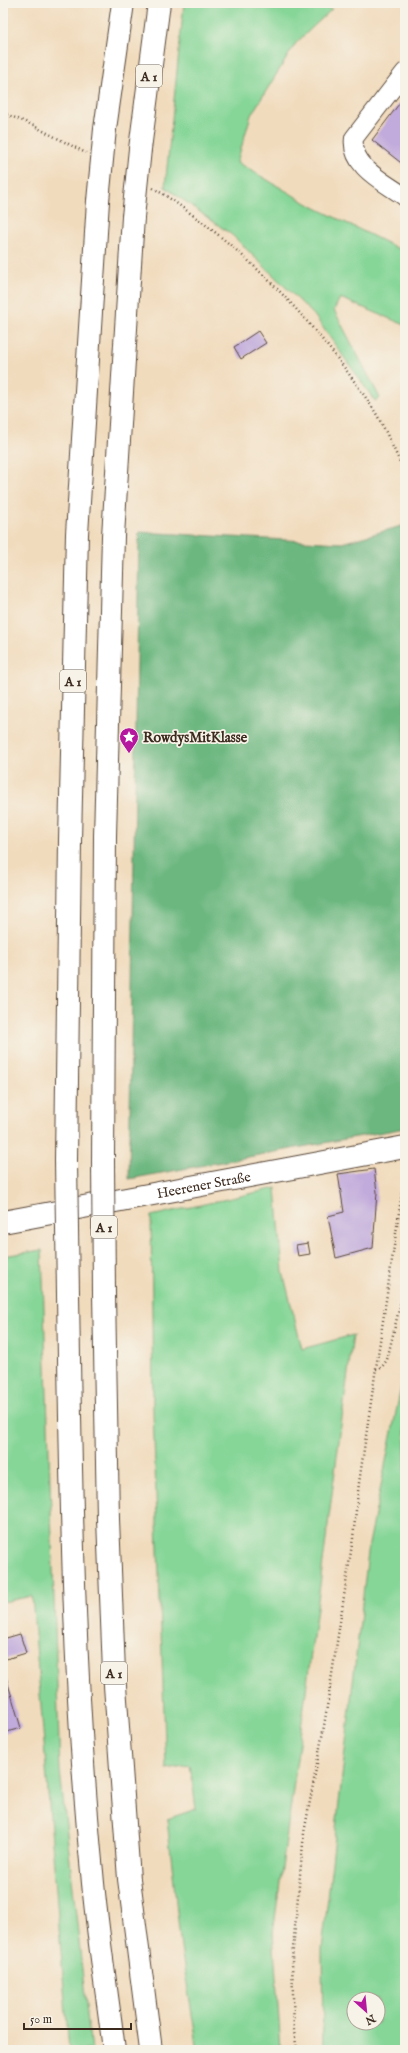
<svg xmlns="http://www.w3.org/2000/svg" width="408" height="2053" font-family="'IM FELL English',serif">
	<rect width="100%" height="100%" fill="#f7f3e8"/>
	<filter id="ink" filterUnits="userSpaceOnUse"><feTurbulence type="fractalNoise" baseFrequency=".025" numOctaves="2"/><feDisplacementMap in="SourceGraphic" scale="8" xChannelSelector="R" yChannelSelector="G"/><feConvolveMatrix kernelMatrix="1 2 1 2 8 2 1 2 1" color-interpolation-filters="sRGB"/></filter>
	<filter id="wash" filterUnits="userSpaceOnUse"><feTurbulence type="fractalNoise" baseFrequency=".012" numOctaves="4" result="noise"/><feDisplacementMap in="SourceGraphic" scale="16" xChannelSelector="R" yChannelSelector="G"/><feGaussianBlur stdDeviation="0.9" result="paint"/><feColorMatrix in="noise" values="0 0 0 0 0 0 0 0 0 0 0 0 0 0 0 0 0 1.4 0 .05"/><feComposite in="paint" operator="in"/></filter>
	<g filter="url(#wash)">
		<rect width="100%" height="100%" fill="#f1dbbd"/>
		<g fill="#85d697" stroke="#60805a" fill-rule="evenodd">
			<path d="M184 3H308L332 9 296 43 251 115 237 162 308 204 405 252V325L340 298 334 310 380 398 375 401 314 315 232 235 165 187Z"/>
			<path d="M276 1188 283 1272 302 1349 353 1335 294 1782 273 1933 281 2050H198L181 1948 167 1819 196 1809 190 1765 166 1769 153 1411 151 1216Z"/>
			<path d="M42 1250 60 1771 91 2050H69L32 1596 3 1602V1256Z"/>
			<path d="M405 1368V2050H323L322 1949 369 1544ZM354 1999H378V2023H354Z"/>
		</g>
		<path fill="#6cb780" stroke="#54704f" d="M405 525V1128L129 1179 139 532 342 543Z"/>
		<g id="blocks">
			<g fill="#c1aadc">
				<path d="M405 96V166L372 140Z"/>
				<path d="M258 331 266 343 241 359 234 347Z"/>
				<path d="M374 1169 377 1192 373 1248 336 1258 328 1216 344 1212 338 1174Z"/>
				<path d="M308 1243 310 1254 298 1256 296 1245Z"/>
				<path d="M20 1634 26 1653 3 1660V1639Z"/>
				<path d="M6 1677 21 1728 3 1733V1678Z"/>
			</g>
		</g>
	</g>
	<g filter="url(#ink)">
		<use href="#blocks" fill-opacity="0" stroke="#564536" stroke-width="1"/>
		<g fill="none" stroke-linecap="round" stroke-linejoin="round">
			<defs>
				<path id="minor" d="M405 72 354 138C350 167 385 182 405 197"/>
				<g id="major">
					<path id="s1" d="M3 1222 405 1147"/>
				</g>
				<g id="highway">
					<path d="M105 129 123 3"/>
					<path d="M140 149 159 3"/>
					<path d="M66 1161 70 841 77 534 98 201"/>
					<path d="M103 1161 105 836 113 536 133 217"/>
					<path d="M104 1293 108 1519 114 1672 129 1879 151 2050"/>
					<path d="M68 1294C71 1487 73 1680 92 1872 97 1932 107 1991 114 2050"/>
				</g>
			</defs>
			<use href="#minor" stroke="#564536" stroke-width="20"/>
			<use href="#major" stroke="#564536" stroke-width="24"/>
			<use href="#highway" stroke="#564536" stroke-width="24"/>
			<g stroke="#564536" stroke-width="2.5" stroke-dasharray="1 3" stroke-linecap="butt">
				<path d="M3 113 28 123 86 153"/>
				<path d="M153 188C169 197 183 208 198 219 266 270 325 336 372 407 385 427 394 451 405 472"/>
				<path d="M376 1369 381 1368 387 1360 405 1284"/>
				<path d="M297 2050 294 2032 292 1959 304 1833 324 1726 353 1538 359 1483 405 1172"/>
			</g>
			<use href="#minor" stroke="#fff" stroke-width="18"/>
			<use href="#major" stroke="#fff" stroke-width="22"/>
			<use href="#highway" stroke="#fff" stroke-width="22"/>
			<defs>
				<g id="highway-bridge">
					<path d="M98 201 105 129"/>
					<path d="M133 217 140 149"/>
					<path d="M66 1161 68 1294"/>
					<path d="M103 1161 104 1293"/>
				</g>
			</defs>
			<use href="#highway-bridge" stroke="#564536" stroke-width="24" stroke-linecap="butt"/>
			<use href="#highway-bridge" stroke="#fff" stroke-width="22"/>
		</g>
	</g>
	<defs>
		<symbol id="sight-pin" viewBox="-11 -11 22 30"><path d="M0 17L-7.5 6A9.5 9.5 0 1 1 7.5 6Z" fill="#b5179e" stroke="#f7f3e8"/><path d="M0-6L1.8-2.2L6-1.7L2.9 1.2L3.7 5.4L0 3.3L-3.7 5.4L-2.9 1.2L-6-1.7L-1.8-2.2Z" fill="#fff"/></symbol>
	</defs>
	<g fill-rule="evenodd">
		<use href="#sight-pin" x="118" y="726" width="22" height="30"/>
	</g>
	<g text-anchor="middle" stroke-width="3.5" stroke-linejoin="round" paint-order="stroke">
		<g fill="#f7f3e8" stroke="#73665b" stroke-width="1">
			<rect x="136" y="65" width="26" height="22" rx="3"/>
			<rect x="60" y="670" width="26" height="22" rx="3"/>
			<rect x="91" y="1216" width="26" height="22" rx="3"/>
			<rect x="101" y="1662" width="26" height="22" rx="3"/>
		</g>
		<g font-size="13" font-weight="bold" fill="#3b2a1e">
			<text x="149" y="81">A 1</text>
			<text x="73" y="686">A 1</text>
			<text x="104" y="1232">A 1</text>
			<text x="114" y="1678">A 1</text>
		</g>
		<g font-size="14" font-weight="bold" fill="#3b2a1e" stroke="#f7f3e8" text-anchor="start">
			<text x="143" y="742">RowdysMitKlasse</text>
		</g>
		<g font-size="14" fill="#3b2a1e" stroke="#f7f3e8">
			<text dy="5" stroke="none"><textPath href="#s1" startOffset="204">Heerener Straße</textPath></text>
		</g>
	</g>
	<rect width="408" height="2053" fill="none" stroke="#f7f3e8" stroke-width="16"/>
	<g transform="translate(366 2011) rotate(153)"><circle r="19" fill="#f7f3e8" stroke="#aca397"/>
	<path d="M0-3L7 15L0 10L-7 15Z" fill="#b5179e"/>
	<text y="-6" font-size="11" font-weight="bold" text-anchor="middle" fill="#3b2a1e">N</text>
	</g>
	<path d="M24 2023v6h107v-6" fill="none" stroke="#3b2a1e" stroke-width="2"/>
	<text x="30" y="2023" font-size="12" fill="#3b2a1e" stroke="#f7f3e8" stroke-width="3" paint-order="stroke">50 m</text>
</svg>
